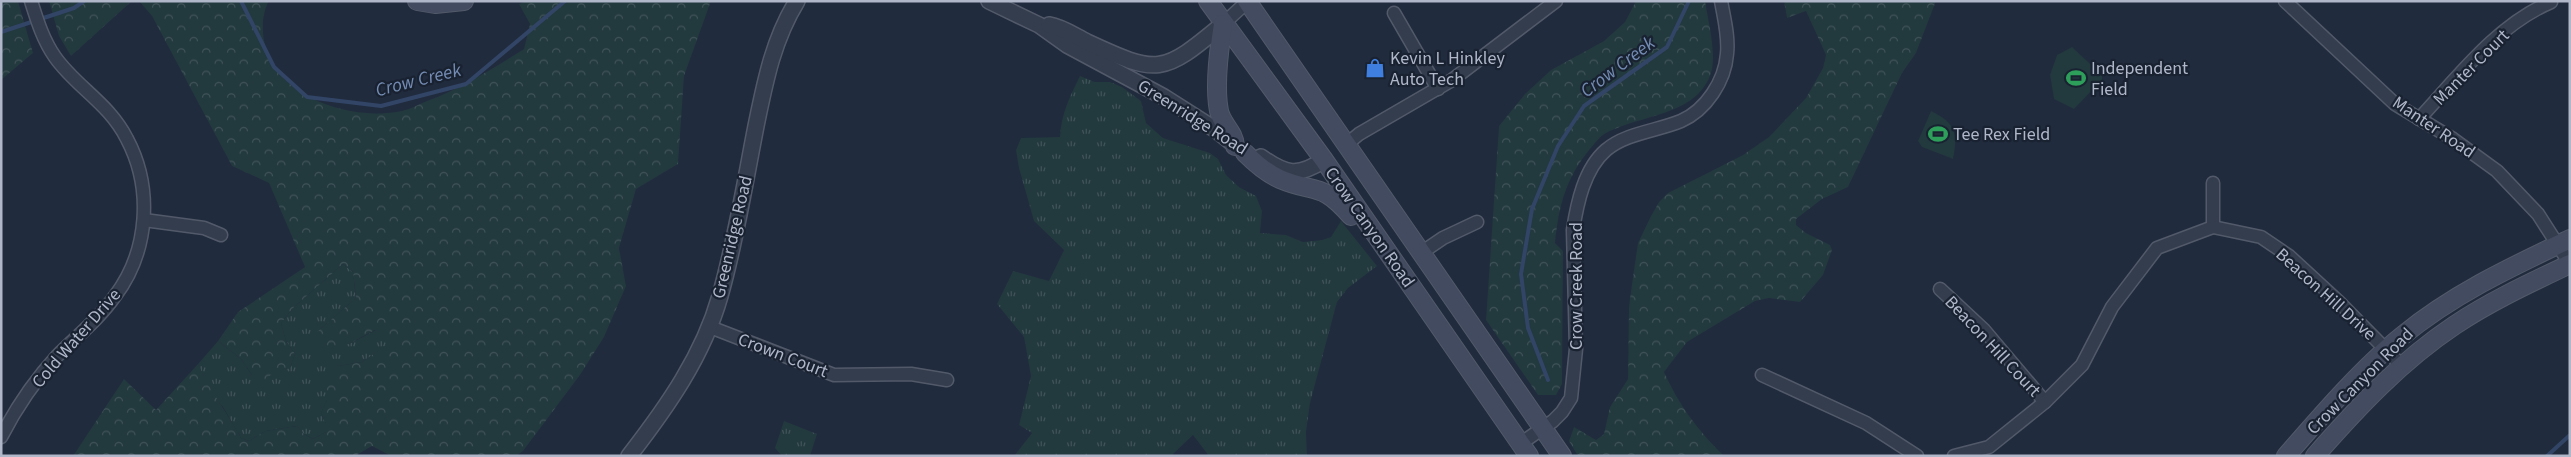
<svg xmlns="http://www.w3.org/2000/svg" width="2571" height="457" font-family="'Source Sans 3',sans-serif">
	<defs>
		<pattern id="grass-tufts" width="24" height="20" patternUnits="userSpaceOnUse" patternTransform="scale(1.25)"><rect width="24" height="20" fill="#22393e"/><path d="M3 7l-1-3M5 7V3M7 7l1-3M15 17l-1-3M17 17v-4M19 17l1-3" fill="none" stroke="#405359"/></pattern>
		<pattern id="forest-crowns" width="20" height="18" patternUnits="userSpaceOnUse" patternTransform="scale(1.25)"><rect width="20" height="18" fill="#22393e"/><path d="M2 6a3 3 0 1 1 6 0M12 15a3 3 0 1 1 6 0" fill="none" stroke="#405359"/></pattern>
	</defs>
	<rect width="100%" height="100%" fill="#202b3d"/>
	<g fill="url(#grass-tufts)">
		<path d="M1080 76 1095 82H1110L1122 87 1141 101 1146 123 1163 138 1210 153 1218 159 1226 175 1239 187 1256 196 1262 211 1260 233 1286 235 1303 242 1322 240 1331 237 1341 221 1377 266 1348 288 1337 302 1310 403 1306 432 1307 456H1209L1193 435 1171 456H1014L1032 433 1019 425 1031 376 1024 337 997 304 1013 271 1049 281 1064 250 1034 221 1019 168 1016 150 1021 138 1060 137C1061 114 1070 96 1080 76Z"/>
		<path d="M343 264 353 272 356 298 318 331 349 344 376 330 389 344 362 362 338 366 327 387V400L321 413 326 424V432L313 439 304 434 297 426 265 431 249 441 241 438 223 407 212 395 198 364 218 341 241 359 252 375 290 368 295 354 286 341 281 323 293 308Z"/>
		<path d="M784 421 817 434 810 456H782L775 448Z"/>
	</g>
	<g fill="url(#forest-crowns)">
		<path d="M1 1H18L33 53 1 80Z"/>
		<path d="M49 1H132L71 56 59 36Z"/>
		<path d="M139 1H269C259 18 262 46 272 63 285 84 304 97 328 105 351 113 378 116 402 111 411 109 419 104 427 101 462 88 492 69 524 49L530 24 519 4 527 1H711L684 76 678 164 636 189 619 248 626 286 604 337 580 375 523 451 516 456H391L372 446 355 456H73L124 379 156 410 198 364C210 391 227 412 241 438L249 441 265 431 297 426 304 434 313 439 326 432V424L321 413 327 400 324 376 338 366 362 362 388 344 375 330 349 344 315 349 310 342 318 331 356 298 353 272 343 264 293 308 281 323 286 341 295 354 290 368 274 372 263 382 252 375 241 359 218 341 238 312 305 267 269 183 232 166 152 16Z"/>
		<path d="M1636 1H1705C1708 20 1717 54 1711 73 1696 118 1637 114 1603 135 1598 138 1594 145 1590 149 1566 178 1559 205 1555 243L1563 251 1562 384 1556 395H1538L1486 320 1499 126 1525 94 1551 70 1604 41 1625 22Z"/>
		<path d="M1784 1H1936L1916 53 1902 73 1848 187 1822 199 1796 219V225L1806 233 1830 245 1832 250 1823 275 1800 302 1769 298 1755 301 1687 342 1664 372C1681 408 1696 428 1724 456H1578L1569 441 1574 427 1596 440 1604 434 1610 407 1628 379 1629 306 1634 270 1638 243 1651 216 1659 202 1668 193 1743 155 1769 137 1806 98 1823 68 1826 55 1806 11 1787 18Z"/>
	</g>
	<g fill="#22393e">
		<path d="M2072 47 2102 75V80L2074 109 2054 99 2050 75 2057 55Z"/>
		<path d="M1931 111C1956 123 1958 134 1953 159L1922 147 1918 141Z"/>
	</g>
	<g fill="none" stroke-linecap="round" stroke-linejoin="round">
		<g stroke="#324566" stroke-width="4">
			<path d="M241 1 274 67 307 97 381 106 466 84 565 1"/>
			<path d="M1 32 74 8 84 1"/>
			<path d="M1548 380 1528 328 1521 274 1532 209 1558 146 1584 106 1667 47 1689 1"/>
			<path d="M2547 456 2570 435"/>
		</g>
		<defs>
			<g id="minor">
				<path d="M2285 1 2395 104 2453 139 2497 171 2538 214 2570 264"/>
				<path d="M1394 13 1438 89"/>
				<path d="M1223 24 1248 1"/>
				<path d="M2419 119C2458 77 2497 25 2551 2"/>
				<path d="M1347 144 1359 134 1452 80 1556 1"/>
				<path d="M144 220 204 228 221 235"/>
				<path d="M2213 227V183"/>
				<path d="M1421 253 1443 238 1477 222"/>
				<path d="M1940 289 1984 330 2045 402"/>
				<path d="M710 327 834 375 911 374 947 380"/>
				<path d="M1762 375 1866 423 1917 456"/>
				<path d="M1 437C16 408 35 380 57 356 77 336 99 319 115 296 149 251 153 188 127 139 109 103 76 87 55 57 43 40 37 20 31 1"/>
				<path d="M1520 444 1553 421 1562 412 1571 398 1576 349 1573 230C1577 204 1584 169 1606 150 1626 133 1657 131 1681 121 1706 110 1725 81 1727 54 1729 37 1724 18 1721 1"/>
				<path d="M1954 456 1989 447 2045 402 2082 365 2112 307 2157 248 2213 227 2261 237 2289 256 2339 302 2402 366"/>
			</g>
			<g id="tertiary">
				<path d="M989 1 1039 25 1067 45 1164 97 1216 130 1236 146"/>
				<path d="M1049 25C1062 27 1075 36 1087 42 1158 75 1162 75 1223 24"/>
				<path d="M1261 157C1286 175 1298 177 1324 160"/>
				<path d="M629 456C667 407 703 356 720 296 736 240 745 182 756 126 765 82 773 40 797 1"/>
			</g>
			<g id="secondary">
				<path d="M417 1 435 4 464 1"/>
				<path d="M1208 1 1324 160 1529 456"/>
				<path d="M1247 1 1562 456"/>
				<path d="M1223 24C1219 49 1214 86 1219 111 1222 125 1234 131 1235 146"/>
				<path d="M1245 153C1255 163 1266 173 1280 179 1315 194 1321 181 1351 216"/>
				<path d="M2286 456C2320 417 2362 368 2402 336 2453 294 2511 267 2570 239"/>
				<path d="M2315 456C2357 408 2401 361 2455 325 2491 301 2530 283 2570 264"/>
			</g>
		</defs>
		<use href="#minor" stroke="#525a6a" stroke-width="15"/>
		<use href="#tertiary" stroke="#525a6a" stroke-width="18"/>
		<use href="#secondary" stroke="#525a6a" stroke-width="20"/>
		<use href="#minor" stroke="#343d4d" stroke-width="12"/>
		<use href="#tertiary" stroke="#343d4d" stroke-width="15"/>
		<use href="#secondary" stroke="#424b60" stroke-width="18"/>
	</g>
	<defs>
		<symbol id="shop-bare" viewBox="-9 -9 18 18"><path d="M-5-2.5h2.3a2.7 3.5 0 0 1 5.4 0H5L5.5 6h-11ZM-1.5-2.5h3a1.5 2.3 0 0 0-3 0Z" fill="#3f7fe0" stroke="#192231" stroke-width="2.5" paint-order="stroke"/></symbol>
		<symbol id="stadium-bare" viewBox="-9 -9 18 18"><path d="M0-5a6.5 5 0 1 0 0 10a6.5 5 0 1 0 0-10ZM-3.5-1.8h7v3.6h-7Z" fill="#2e9e5b" stroke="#192231" stroke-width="2.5" paint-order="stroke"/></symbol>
	</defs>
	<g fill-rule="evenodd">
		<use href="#shop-bare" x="1361" y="54" width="28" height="28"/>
		<use href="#stadium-bare" x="2062" y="64" width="28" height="28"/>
		<use href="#stadium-bare" x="1924" y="120" width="28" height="28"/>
	</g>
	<g text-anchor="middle" stroke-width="4.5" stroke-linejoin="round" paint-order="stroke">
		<g font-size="18" fill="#afb7c9" stroke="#192231" text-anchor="start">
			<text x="1390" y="64">Kevin L Hinkley<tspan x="1390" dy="21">Auto Tech</tspan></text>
			<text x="2091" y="74">Independent<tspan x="2091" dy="21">Field</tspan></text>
			<text x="1953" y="140">Tee Rex Field</text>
		</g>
		<g font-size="18" fill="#afb7c9" stroke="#192231">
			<text transform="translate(2471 67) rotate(-45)" y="6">Manter Court</text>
			<text transform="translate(1193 117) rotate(32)" y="6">Greenridge Road</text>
			<text transform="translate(2434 127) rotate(34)" y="6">Manter Road</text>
			<text transform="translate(1370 227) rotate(55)" y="6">Crow Canyon Road</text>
			<text transform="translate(732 237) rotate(-77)" y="6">Greenridge Road</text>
			<text transform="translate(1576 286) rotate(-90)" y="6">Crow Creek Road</text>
			<text transform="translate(2326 294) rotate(42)" y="6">Beacon Hill Drive</text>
			<text transform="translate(76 338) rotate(-49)" y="6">Cold Water Drive</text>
			<text transform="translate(1993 346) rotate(47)" y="6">Beacon Hill Court</text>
			<text transform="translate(783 355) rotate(21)" y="6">Crown Court</text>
			<text transform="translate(2360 381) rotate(-45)" y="6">Crow Canyon Road</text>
		</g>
		<g font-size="19" font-style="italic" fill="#748cb3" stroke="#192231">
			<text transform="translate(1617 66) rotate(-37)" y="7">Crow Creek</text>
			<text transform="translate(418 79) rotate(-14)" y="7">Crow Creek</text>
		</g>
	</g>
	<rect width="2571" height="457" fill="none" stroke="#afb7c9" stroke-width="5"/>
</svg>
